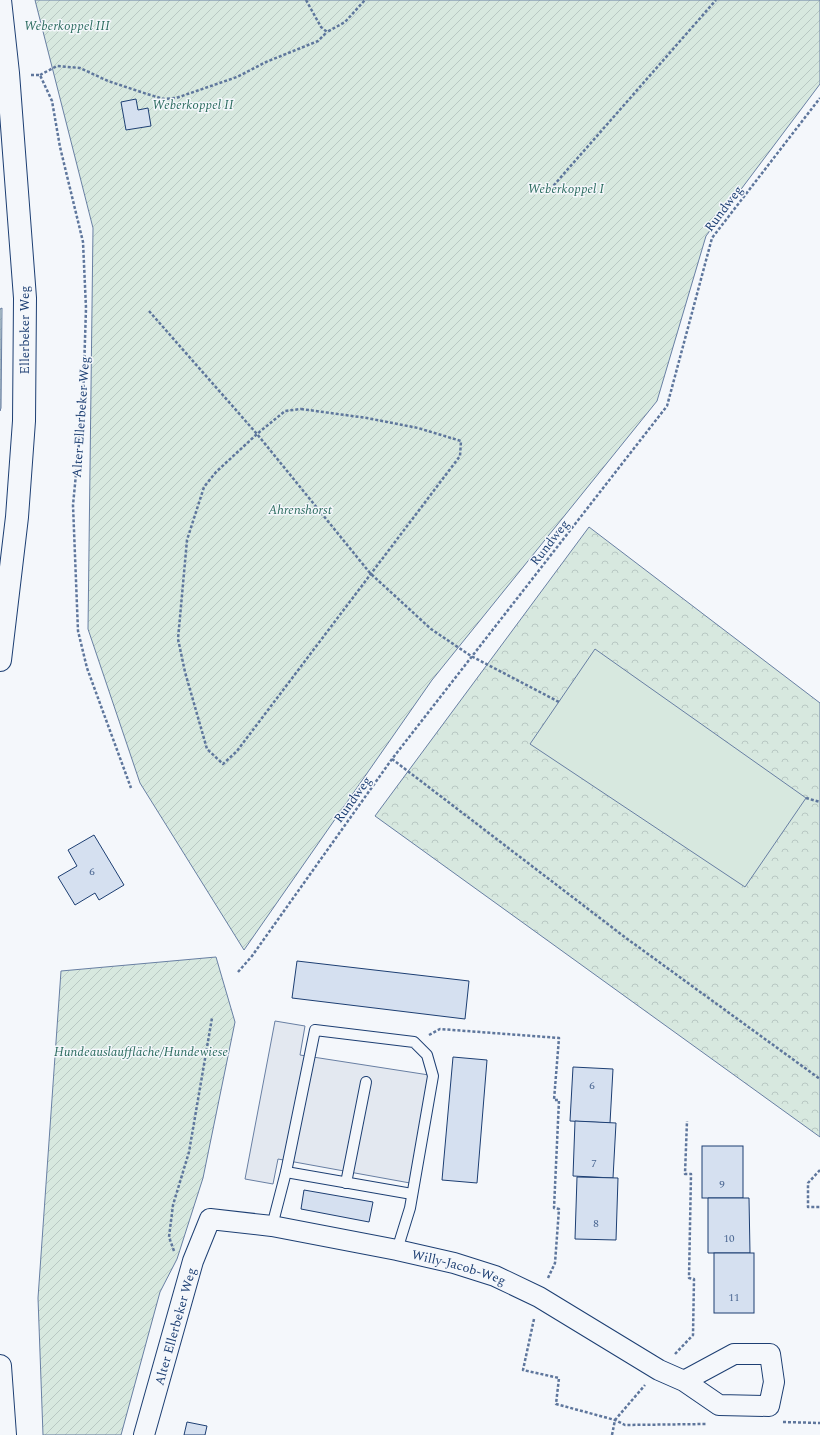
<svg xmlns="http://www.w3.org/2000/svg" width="820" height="1435" font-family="Spectral,serif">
	<defs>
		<pattern id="forest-crowns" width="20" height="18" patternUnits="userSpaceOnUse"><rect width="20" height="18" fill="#d7e8df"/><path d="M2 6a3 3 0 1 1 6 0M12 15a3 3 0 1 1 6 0" fill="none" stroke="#b8c8c3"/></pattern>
		<pattern id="garden-furrows" width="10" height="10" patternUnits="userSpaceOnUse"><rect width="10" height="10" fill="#d7e8df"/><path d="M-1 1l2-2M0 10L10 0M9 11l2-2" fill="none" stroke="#b8c8c3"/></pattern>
	</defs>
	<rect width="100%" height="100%" fill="#f4f7fb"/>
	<path fill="url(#forest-crowns)" stroke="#687fa3" d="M589 527 820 703V1137L375 816Z"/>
	<path fill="#d7e8df" stroke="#687fa3" d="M595 649 806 798 745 887 530 744Z"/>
	<g fill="url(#garden-furrows)" stroke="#687fa3">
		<path d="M35 0H820V84L706 236 657 401 432 680 244 950 140 783 88 629 93 228Z"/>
		<path d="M2 308 1 408 0 411V309Z"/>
		<path d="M216 957 235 1022 203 1178 177 1259 160 1292 121 1435H43L38 1298 61 971Z"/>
	</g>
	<path fill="#e3e8f0" stroke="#687fa3" d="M275 1021 305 1026 300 1055 429 1075 410 1183 278 1159 273 1184 245 1179Z"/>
	<g fill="#d5e0f0" stroke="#1d3f73">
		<path d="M136 99 138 110 148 108 151 126 126 130 121 102Z"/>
		<path d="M94 835 124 885 99 900 95 893 75 905 58 877 77 866 68 850Z"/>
		<path d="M297 961 469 981 465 1019 292 998Z"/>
		<path d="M453 1057 487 1060 477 1183 442 1180Z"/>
		<path d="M573 1067 613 1069 610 1123 570 1121Z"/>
		<path d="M575 1121 616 1123 613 1178 573 1176Z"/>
		<rect x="702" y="1146" width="41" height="52"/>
		<path d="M577 1177 618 1178 616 1240 575 1239Z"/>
		<path d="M304 1190 373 1202 369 1222 301 1209Z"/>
		<path d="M708 1198H749L750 1253H708Z"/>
		<rect x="714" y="1253" width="40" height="60"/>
		<path d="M187 1422 207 1426 205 1435H184Z"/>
	</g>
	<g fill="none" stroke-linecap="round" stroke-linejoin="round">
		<defs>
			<g id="service">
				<path d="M286 1172 412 1194"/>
				<path d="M346 1183 366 1082"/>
				<path d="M272 1226 286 1172 315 1030 414 1042 427 1055 433 1076 410 1208 397 1250"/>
			</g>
			<g id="minor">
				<path id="s1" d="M144 1435 193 1261 210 1219 272 1226 397 1250 454 1263 495 1276 539 1297 659 1370 684 1381 719 1405 769 1406 774 1382 770 1354H734L684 1381"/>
			</g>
			<g id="tertiary">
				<path d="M0 660 17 517 24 421 25 298 8 73 0 0"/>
				<path d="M0 1366 5 1435"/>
			</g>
		</defs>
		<use href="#service" stroke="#1d3f73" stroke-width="12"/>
		<use href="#minor" stroke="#1d3f73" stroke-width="22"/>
		<use href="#tertiary" stroke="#1d3f73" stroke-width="24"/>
		<g stroke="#5e769c" stroke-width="2.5" stroke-dasharray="3 2" stroke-linecap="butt">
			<path d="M306 0 321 27 327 32 345 22 365 0"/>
			<path d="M31 75H40L52 101 60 147 83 242 86 308 83 402 73 505 78 631 87 668 131 788"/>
			<path d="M40 75 57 66 80 68 108 81 147 94 164 99 176 98 237 77 266 62 318 41 327 32"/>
			<path d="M547 193 716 0"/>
			<path d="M149 311 257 434 370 573 431 629 471 656 559 702"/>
			<path d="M301 409 367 418 418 428 461 441 460 456 237 751 223 764 207 749 185 672 178 639 187 540 204 487 216 472 257 434 285 411Z"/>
			<path d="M392 759 626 938 820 1079"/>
			<path d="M806 798 820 802"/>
			<path d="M238 972 252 956 392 759 667 406 712 238 820 98"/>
			<path d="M429 1035 440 1029 559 1038 554 1100H559L554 1208 559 1209 555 1263 548 1278"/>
			<path d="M820 1170 808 1183V1207H820"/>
			<path d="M174 1251 169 1237 173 1205 189 1152 212 1018"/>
			<path d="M534 1319 523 1370 559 1378 556 1404 615 1420 625 1425 707 1424"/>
			<path d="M675 1354 693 1335 694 1279 689 1278 691 1174H685L687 1121"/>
			<path d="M783 1422 820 1423"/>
			<path d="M612 1435 615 1420 645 1385"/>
		</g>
		<use href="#service" stroke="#f4f7fb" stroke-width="10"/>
		<use href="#minor" stroke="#f4f7fb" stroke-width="20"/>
		<use href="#tertiary" stroke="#f4f7fb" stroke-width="22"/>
	</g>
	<g text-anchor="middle" stroke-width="3" stroke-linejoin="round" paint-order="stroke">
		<g font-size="11" fill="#4b6792">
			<text x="92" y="875">6</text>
			<text x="592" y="1089">6</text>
			<text x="594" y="1167">7</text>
			<text x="722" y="1188">9</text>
			<text x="596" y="1227">8</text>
			<text x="729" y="1242">10</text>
			<text x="734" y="1301">11</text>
		</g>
		<g font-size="13" font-style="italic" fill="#2c6c60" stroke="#f4f7fb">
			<text x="67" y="30">Weberkoppel III</text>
			<text x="193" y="109">Weberkoppel II</text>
			<text x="566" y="193">Weberkoppel I</text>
			<text x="300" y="514">Ahrenshorst</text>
			<text x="141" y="1056">Hundeauslauffläche/Hundewiese</text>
		</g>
		<g font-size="13" fill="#1d3f73" stroke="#f4f7fb">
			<text transform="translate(723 208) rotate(-53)" y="5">Rundweg</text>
			<text transform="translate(24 330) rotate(-90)" y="5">Ellerbeker Weg</text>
			<text transform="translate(80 417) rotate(-86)" y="5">Alter Ellerbeker Weg</text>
			<text transform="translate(549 542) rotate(-52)" y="5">Rundweg</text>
			<text transform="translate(352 799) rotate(-54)" y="5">Rundweg</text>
			<text dy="5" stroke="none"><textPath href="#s1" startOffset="480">Willy-Jacob-Weg</textPath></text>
			<text dy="5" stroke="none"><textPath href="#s1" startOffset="113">Alter Ellerbeker Weg</textPath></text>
		</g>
	</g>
</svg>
